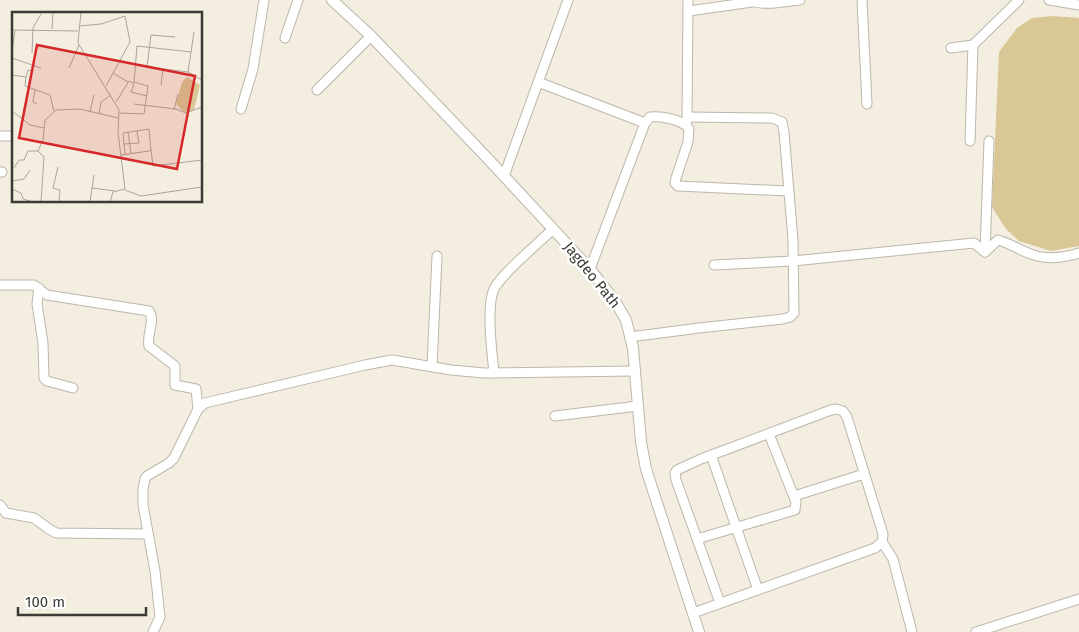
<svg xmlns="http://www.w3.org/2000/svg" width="1079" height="632" font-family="'Fira Sans',sans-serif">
	<rect width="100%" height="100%" fill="#f3eee0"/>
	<path fill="#d9c795" d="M1053 16 1079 18V246L1051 251 1019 241 1006 229 992 207 999 52 1017 28 1032 18Z"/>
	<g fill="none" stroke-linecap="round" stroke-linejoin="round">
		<defs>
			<g id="minor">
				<path d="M751 0C761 7 787 1 800 0"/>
				<path d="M862 0 867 104"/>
				<path d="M1049 0 1079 5"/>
				<path d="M689 11 752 2"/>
				<path d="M285 38 298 0"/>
				<path d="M951 48 973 45 1019 0"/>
				<path d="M538 82 645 123"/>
				<path d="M317 90 371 36"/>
				<path d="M241 109 253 69 264 0"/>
				<path d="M687 121 688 0"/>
				<path d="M0 136H14"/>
				<path d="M970 141 973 45"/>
				<path d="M0 172H2"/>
				<path d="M504 176 568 0"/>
				<path d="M985 252 989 141"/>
				<path d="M714 265 793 261 974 243 985 252 998 240C1009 243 1018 249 1028 253 1044 260 1063 258 1079 253"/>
				<path d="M590 269 645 123 650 117C661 116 682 119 689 129L688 142 676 178 675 183 678 186 788 191"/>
				<path d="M0 285H34L47 295 149 311C156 320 146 335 149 346L175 366V385L196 389 198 409"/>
				<path d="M39 288 37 304 43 343 44 378 47 381 73 388"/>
				<path d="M630 337 699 328 783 319 790 317 794 313 793 240 784 132 782 122 772 118 688 117"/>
				<path d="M432 366 437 256"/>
				<path d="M494 373C492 353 486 307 494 289 502 273 539 243 553 229"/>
				<path d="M555 416 638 406"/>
				<path d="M711 455 758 590"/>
				<path d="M794 496 864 474"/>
				<path d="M0 505 6 513 34 518 49 529 56 533 148 534"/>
				<path d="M697 539 795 510 796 502 769 434"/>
				<path d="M882 542 893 559 912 632"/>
				<path d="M693 613 875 548 882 542 883 534 847 417 843 411 836 409 831 410 701 459 677 470 675 473 676 480 720 603"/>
				<path d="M153 632 160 617 155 571 143 505V489L145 479 147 476 169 463 174 458 198 409 205 403 365 365 392 360 451 370 484 373 635 371"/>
				<path d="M976 632 1079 599"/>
			</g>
			<path id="major" d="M332 0 371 36 490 161 590 269 615 301 626 320 633 348 641 442 646 469 699 632"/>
		</defs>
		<use href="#minor" stroke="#bcb7aa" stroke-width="11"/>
		<use href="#major" stroke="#bcb7aa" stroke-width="12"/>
		<use href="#minor" stroke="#fff" stroke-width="9"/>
		<use href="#major" stroke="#fff" stroke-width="10"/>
	</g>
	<g text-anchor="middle" stroke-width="5" stroke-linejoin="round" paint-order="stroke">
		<g font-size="15" fill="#3c3a34" stroke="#fff">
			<text transform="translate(592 275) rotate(51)" y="5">Jagdeo Path</text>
		</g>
	</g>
	<g transform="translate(12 12)">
		<rect width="190" height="190" fill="#f3eee0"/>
		<path d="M175 65 188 73 182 98 172 100 164 92 170 70Z" fill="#d9c795"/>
		<path fill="none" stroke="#aaa69b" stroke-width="1" d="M69 0 66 31 107 98 106 120 113 177 101 180 98 190M67 14 89 12 113 4 118 30 94 74M40 17 41 0M0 18 66 19M163 25 139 23 135 55 176 60 182 20M0 38 3 19M20 41 21 16 29 2M0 46 29 56M57 56 67 33M176 60 190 68M101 61 116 70M0 63 14 65 16 58 21 59M14 65 13 74 38 83 42 99M122 71 125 34 179 40M149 73 151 57M23 77 21 90 25 92M104 90 117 69 122 72 119 80 135 84M122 92 164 97 174 101 190 95M162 98 166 82M0 99 18 113 32 116M78 99 82 83M108 101 132 102 136 74 122 70M87 102 89 90 99 83M116 120 119 141M112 132 127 131 125 119M139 138 141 154 190 148M109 143 137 139 139 138 137 117 111 121 113 142M46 155 41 176 48 178 47 190M2 156 7 148H12L16 139H26M0 169 12 167 18 158M80 176 103 179M0 177 9 181 11 187 21 190M113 178 129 184 190 175M29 190 32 145 26 139 31 128 33 108 44 98 68 97 106 106M78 190 82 163"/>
		<path fill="#d62828" fill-opacity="0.15" stroke="#d62828" stroke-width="2.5" d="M25 33 183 64 165 157 7 126Z"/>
		<rect width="190" height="190" fill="none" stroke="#3c3a34" stroke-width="2.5"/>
	</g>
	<path d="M18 607v8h128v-8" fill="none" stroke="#3c3a34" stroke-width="2.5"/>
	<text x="25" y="607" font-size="15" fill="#3c3a34" stroke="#ffffff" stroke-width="4" paint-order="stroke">100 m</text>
</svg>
